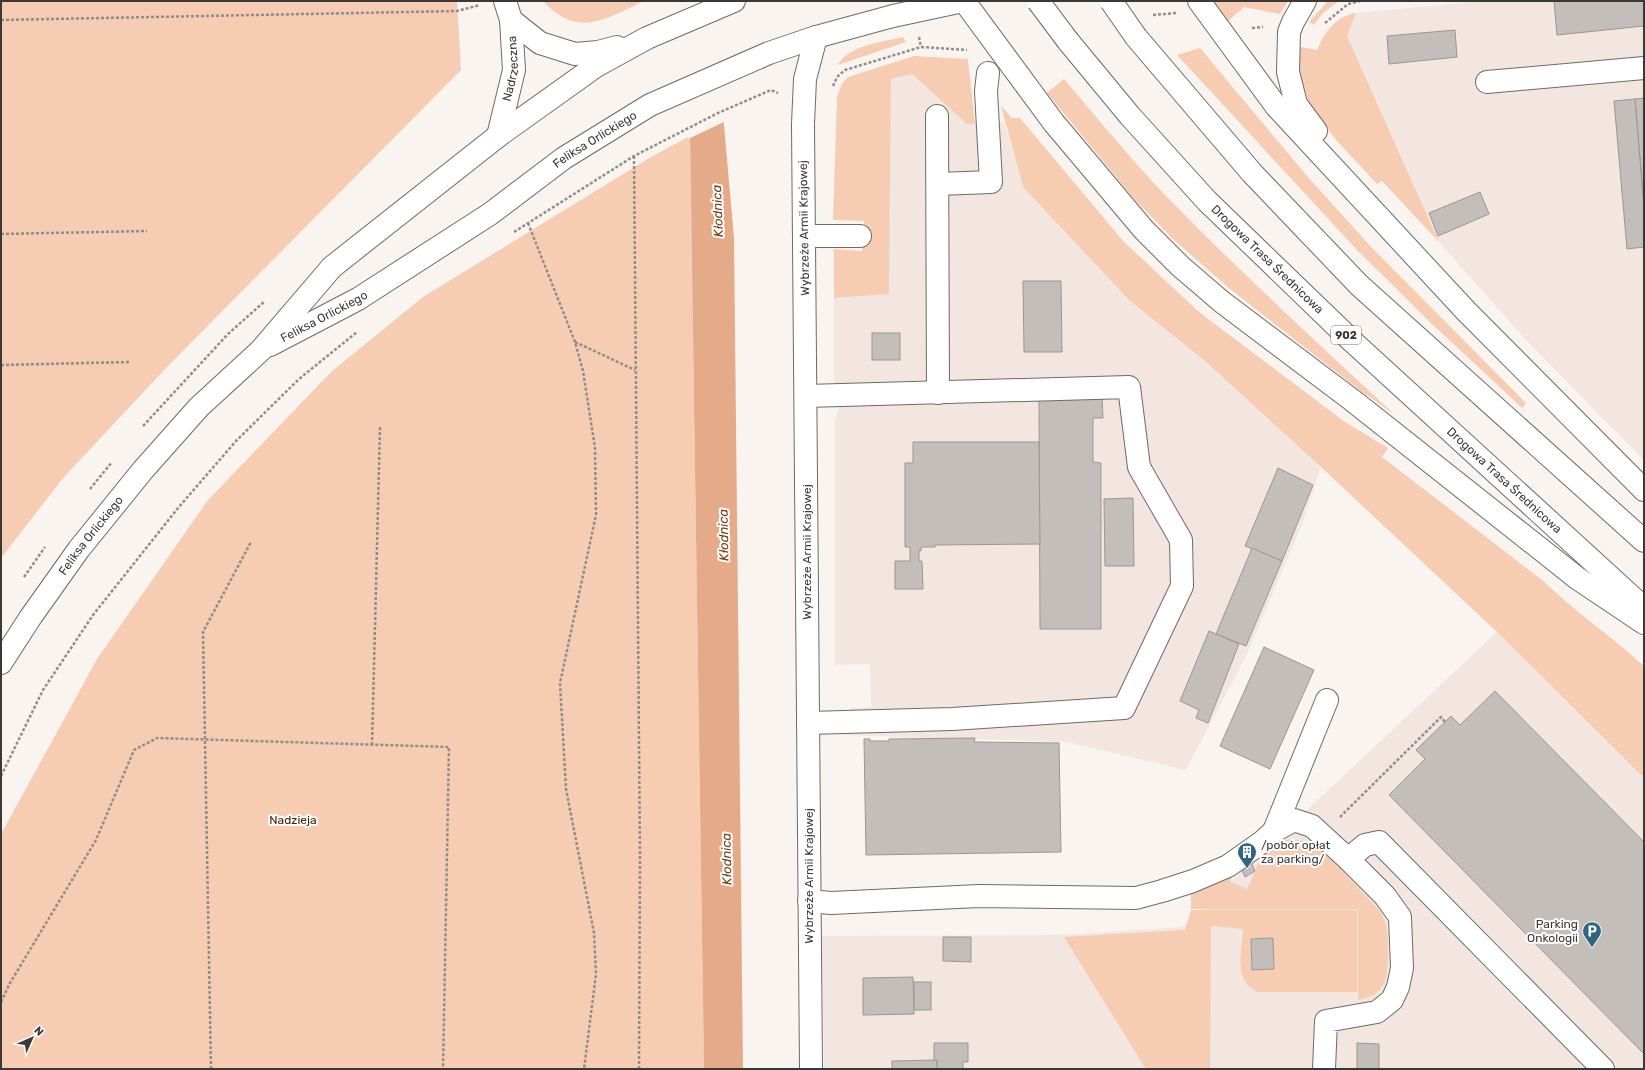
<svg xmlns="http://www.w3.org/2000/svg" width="1645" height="1070" font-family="Rubik,sans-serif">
	<rect width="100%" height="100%" fill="#faf4f0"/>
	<g fill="#f3e5df">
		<path d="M1483 1H1644V460L1525 339 1439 242 1347 36 1356 13Z"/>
		<path d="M912 74 967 124 1004 122 1023 187 1130 301 1205 361 1321 467 1303 522 1247 654 1186 770 1067 742 843 735 842 723 851 708 871 707 870 664 835 665V419L840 406V395L834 382V298L889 294 891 79Z"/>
		<path d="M1497 632 1644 778V1069H824L822 936 1062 935 1182 927Z"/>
	</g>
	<g fill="#f6ccb2">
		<path d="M1 1H457L461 70 167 367 64 477 1 558Z"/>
		<path d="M543 1H644C606 19 577 39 543 1Z"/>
		<path d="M1223 1H1288L1280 14 1244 7 1227 22 1214 5 1215 2Z"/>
		<path d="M1328 1H1339L1323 13 1314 25 1309 22Z"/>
		<path d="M1356 13 1347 36 1439 242 1382 181 1377 184C1350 153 1312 121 1301 81 1298 70 1300 58 1300 47L1317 50C1326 31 1334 17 1356 13Z"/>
		<path d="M903 37 906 42 838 65C848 45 883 42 903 37Z"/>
		<path d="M1200 48 1307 176 1373 249 1526 403 1522 408 1430 322 1358 251 1177 55Z"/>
		<path d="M914 56 968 59 975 124H967L912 74 891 79 889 294 834 298V249L862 251 864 221 833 220 837 97 842 84 848 77Z"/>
		<path d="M1064 79C1098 119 1131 159 1167 197 1240 272 1318 343 1395 415L1357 388 1230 289 1173 239 1135 200 1047 93Z"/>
		<path d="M1001 106 1012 118H1020L1124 242 1199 312 1345 422 1388 448 1382 457 1542 580C1574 611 1611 636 1644 666V778L1497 632 1321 467 1205 361 1130 301 1023 187Z"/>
		<path d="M690 136 704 1069H1V834L97 659 208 500 331 372 423 297 651 157Z"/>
		<path d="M1290 839 1307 842 1323 851 1380 911C1388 925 1388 936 1388 952 1387 978 1388 994 1358 1000V909H1191V891L1235 871 1230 882 1247 889C1260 862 1259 850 1290 839Z"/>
		<path d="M1191 910H1357V992H1257C1233 980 1242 951 1243 929L1211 926 1210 1069H1146L1064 937 1185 930Z"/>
	</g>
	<path fill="#e5ab88" d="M713 1 734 238 743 1069H704L690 136Z"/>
	<path fill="#faf4f0" d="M683 1H715L726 121 688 139Z"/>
	<g fill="#c4bebb" stroke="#9c9693">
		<path d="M1554 1H1644V26L1557 35Z"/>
		<path d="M1455 30 1457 57 1389 64 1387 36Z"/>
		<path d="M1644 98V208L1635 99Z"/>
		<path d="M1635 99 1644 208V247L1627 249 1614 101Z"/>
		<path d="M1480 192 1489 214 1438 236 1429 213Z"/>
		<path d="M1023 281H1061L1062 352H1024Z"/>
		<rect x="872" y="333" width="28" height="27"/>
		<path d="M1039 397H1102L1103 418H1093V462L1101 463V629H1040Z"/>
		<path d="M913 442H1039L1040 544 935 545V547H921V551L919 550V561H922L923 589H895V561H910V547H905V463H913Z"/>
		<path d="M1278 468 1313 485 1282 561 1245 546Z"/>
		<path d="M1133 498 1134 566H1105L1104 499Z"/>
		<path d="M1252 548 1282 561 1246 646 1216 634Z"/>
		<path d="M1209 631 1239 644 1208 723 1196 718 1199 710 1180 701Z"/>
		<path d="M1264 647 1314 670 1270 769 1220 746Z"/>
		<path d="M1495 691 1644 842V1054L1389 795 1425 759 1416 750 1451 716 1460 725Z"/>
		<path d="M975 738 974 742 1059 743 1061 852 866 855 864 739H870V741H889V739Z"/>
		<path d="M1250 860 1255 871 1245 877 1240 866Z"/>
		<path d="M943 937H971V962L943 961Z"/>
		<path d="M1273 938 1274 969 1252 970 1251 939Z"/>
		<path d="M913 977 914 1014 863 1015V978Z"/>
		<rect x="914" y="982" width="17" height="28"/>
		<path d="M934 1043H968V1062H963V1069H937V1060L934 1061Z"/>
		<path d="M1357 1043 1379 1044V1069H1357Z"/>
		<path d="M937 1060V1069H892V1061Z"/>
	</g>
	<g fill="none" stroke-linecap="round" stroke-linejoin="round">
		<defs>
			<g id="minor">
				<path d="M511 20 540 43 575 54 598 52 617 47"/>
				<path d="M1487 82 1644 68"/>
				<path d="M937 116 938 393"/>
				<path id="s1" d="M498 136 514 70 511 20 505 1"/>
				<path d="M938 184 991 182 986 91 988 73"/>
				<path d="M804 236H860"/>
				<path id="s2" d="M270 345 358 299 490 214 564 158 650 105 769 53 816 37 893 16 963 1"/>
				<path d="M806 396 1129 387 1139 467 1181 540 1182 586 1124 708 952 719 808 723"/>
				<path id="s3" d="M1 663 30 618 79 549 143 470 199 407 261 350 332 267 498 136 596 66 647 38 734 1"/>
				<path d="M1274 831 1327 700"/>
				<path d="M1348 859 1365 845 1379 842 1603 1069"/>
				<path d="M809 901 831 903 979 896 1136 898 1162 891 1193 881 1228 866 1262 842 1274 831 1294 820 1312 826 1348 859 1385 896 1400 917 1402 968 1398 987 1392 1000 1377 1012 1326 1021 1324 1069"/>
				<path d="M811 1069 803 124 805 79 816 37"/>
			</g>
			<g id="major">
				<path d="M964 1 1054 123 1144 230 1180 266 1222 302 1352 400 1577 578 1644 623"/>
				<path d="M1199 1 1276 106 1466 311 1644 490"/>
				<path d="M1305 1 1293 22 1289 32 1288 72 1296 104 1316 131"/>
				<path d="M1136 37 1252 173 1359 285 1644 541"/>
				<path id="s4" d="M1068 41 1130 116 1207 201 1353 342 1644 608"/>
			</g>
		</defs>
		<use href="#minor" stroke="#6f6a67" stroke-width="24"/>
		<use href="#major" stroke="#6f6a67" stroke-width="24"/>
		<g stroke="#918d8a" stroke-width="2.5" stroke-dasharray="3 2" stroke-linecap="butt">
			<path d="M1153 15 1176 13"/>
			<path d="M1 20 457 11 480 5"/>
			<path d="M1325 23 1348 4 1360 1"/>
			<path d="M1252 28 1263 27"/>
			<path d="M919 37 921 47"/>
			<path d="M833 86 837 77 845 70 921 47 967 50"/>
			<path d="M634 156 640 857 639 1069"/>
			<path d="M528 223 575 342 583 371 595 448 596 515 560 683 566 789 594 933 596 974 584 1069"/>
			<path d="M514 232 634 156 718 113 771 90 778 93"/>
			<path d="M1 234 147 231"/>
			<path d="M575 342 635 370"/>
			<path d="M1 365 131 362"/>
			<path d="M143 426 228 334 265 301"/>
			<path d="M90 489 112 462"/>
			<path d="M24 577 45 547"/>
			<path d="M372 745 380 427"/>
			<path d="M1 776 43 690 93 615 178 508 236 441 299 379 357 332"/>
			<path d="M1340 817 1441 717 1445 722"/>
			<path d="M1 1002 10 983 96 840 134 750 157 738 449 747 443 1069"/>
			<path d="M211 1069 203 632 251 542"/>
		</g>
		<use href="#minor" stroke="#fff" stroke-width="22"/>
		<use href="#major" stroke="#fff" stroke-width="22"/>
		<defs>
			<g id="major-bridge">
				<path d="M1038 1 1068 41"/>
				<path d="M1111 1 1136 37"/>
			</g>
		</defs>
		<use href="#major-bridge" stroke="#6f6a67" stroke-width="24" stroke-linecap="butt"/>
		<use href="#major-bridge" stroke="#fff" stroke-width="22"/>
	</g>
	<defs>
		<symbol id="building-pin" viewBox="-11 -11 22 30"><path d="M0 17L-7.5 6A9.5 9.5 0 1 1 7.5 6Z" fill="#2f6580" stroke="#fff"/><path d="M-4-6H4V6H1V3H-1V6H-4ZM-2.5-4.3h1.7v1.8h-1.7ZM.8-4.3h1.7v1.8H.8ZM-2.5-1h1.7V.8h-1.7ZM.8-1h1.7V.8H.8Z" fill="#fff"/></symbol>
		<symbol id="parking-pin" viewBox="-11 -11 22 30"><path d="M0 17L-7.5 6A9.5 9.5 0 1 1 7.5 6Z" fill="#2f6580" stroke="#fff"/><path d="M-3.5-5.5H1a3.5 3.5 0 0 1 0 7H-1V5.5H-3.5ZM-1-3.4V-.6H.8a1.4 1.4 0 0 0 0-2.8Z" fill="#fff"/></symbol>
	</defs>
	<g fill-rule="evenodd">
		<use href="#building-pin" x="1236" y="841" width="22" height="30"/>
		<use href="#parking-pin" x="1581" y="920" width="22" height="30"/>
	</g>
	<g text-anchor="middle" stroke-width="4" stroke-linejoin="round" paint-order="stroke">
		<rect fill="#fff" stroke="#767473" stroke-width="1" x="1331" y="326" width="30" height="18" rx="3"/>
		<g font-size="11" font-weight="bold" fill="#3b3937">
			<text x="1346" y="339">902</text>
		</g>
		<g font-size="12" fill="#3b3937" stroke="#fff">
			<text dy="4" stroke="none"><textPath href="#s1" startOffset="69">Nadrzeczna</textPath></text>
			<text dy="4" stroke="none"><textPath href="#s2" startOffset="385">Feliksa Orlickiego</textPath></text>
			<text transform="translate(804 228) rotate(-91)" y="4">Wybrzeże Armii Krajowej</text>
			<text dy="4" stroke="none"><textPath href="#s4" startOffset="296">Drogowa Trasa Średnicowa</textPath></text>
			<text dy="4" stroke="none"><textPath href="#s2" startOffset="61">Feliksa Orlickiego</textPath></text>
			<text dy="4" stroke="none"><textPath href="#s4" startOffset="620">Drogowa Trasa Średnicowa</textPath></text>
			<text dy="4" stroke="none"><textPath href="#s3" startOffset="156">Feliksa Orlickiego</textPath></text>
			<text transform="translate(807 552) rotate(-90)" y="4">Wybrzeże Armii Krajowej</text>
			<text transform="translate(809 876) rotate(-90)" y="4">Wybrzeże Armii Krajowej</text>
		</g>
		<g font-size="12" fill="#452004" stroke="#fff">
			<text x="293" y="824">Nadzieja</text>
		</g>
		<g font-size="12" fill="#3b3937" stroke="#fff" text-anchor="start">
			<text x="1261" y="849">/pobór opłat<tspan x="1261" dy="14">za parking/</tspan></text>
			<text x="1578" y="928" text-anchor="end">Parking<tspan x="1578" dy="14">Onkologii</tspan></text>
		</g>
		<g font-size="13" font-style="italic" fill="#723c16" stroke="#fff">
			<text transform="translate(717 211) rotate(-92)" y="5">Kłodnica</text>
			<text transform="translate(723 535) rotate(-91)" y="5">Kłodnica</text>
			<text transform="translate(726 859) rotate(-91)" y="5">Kłodnica</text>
		</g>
	</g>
	<rect width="1645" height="1070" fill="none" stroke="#3b3937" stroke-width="4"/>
	<g transform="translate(32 1038) rotate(45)" stroke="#ffffff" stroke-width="3" paint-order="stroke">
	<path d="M0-3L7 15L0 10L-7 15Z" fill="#3b3937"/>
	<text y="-6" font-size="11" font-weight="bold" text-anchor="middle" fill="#3b3937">N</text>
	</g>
</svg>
